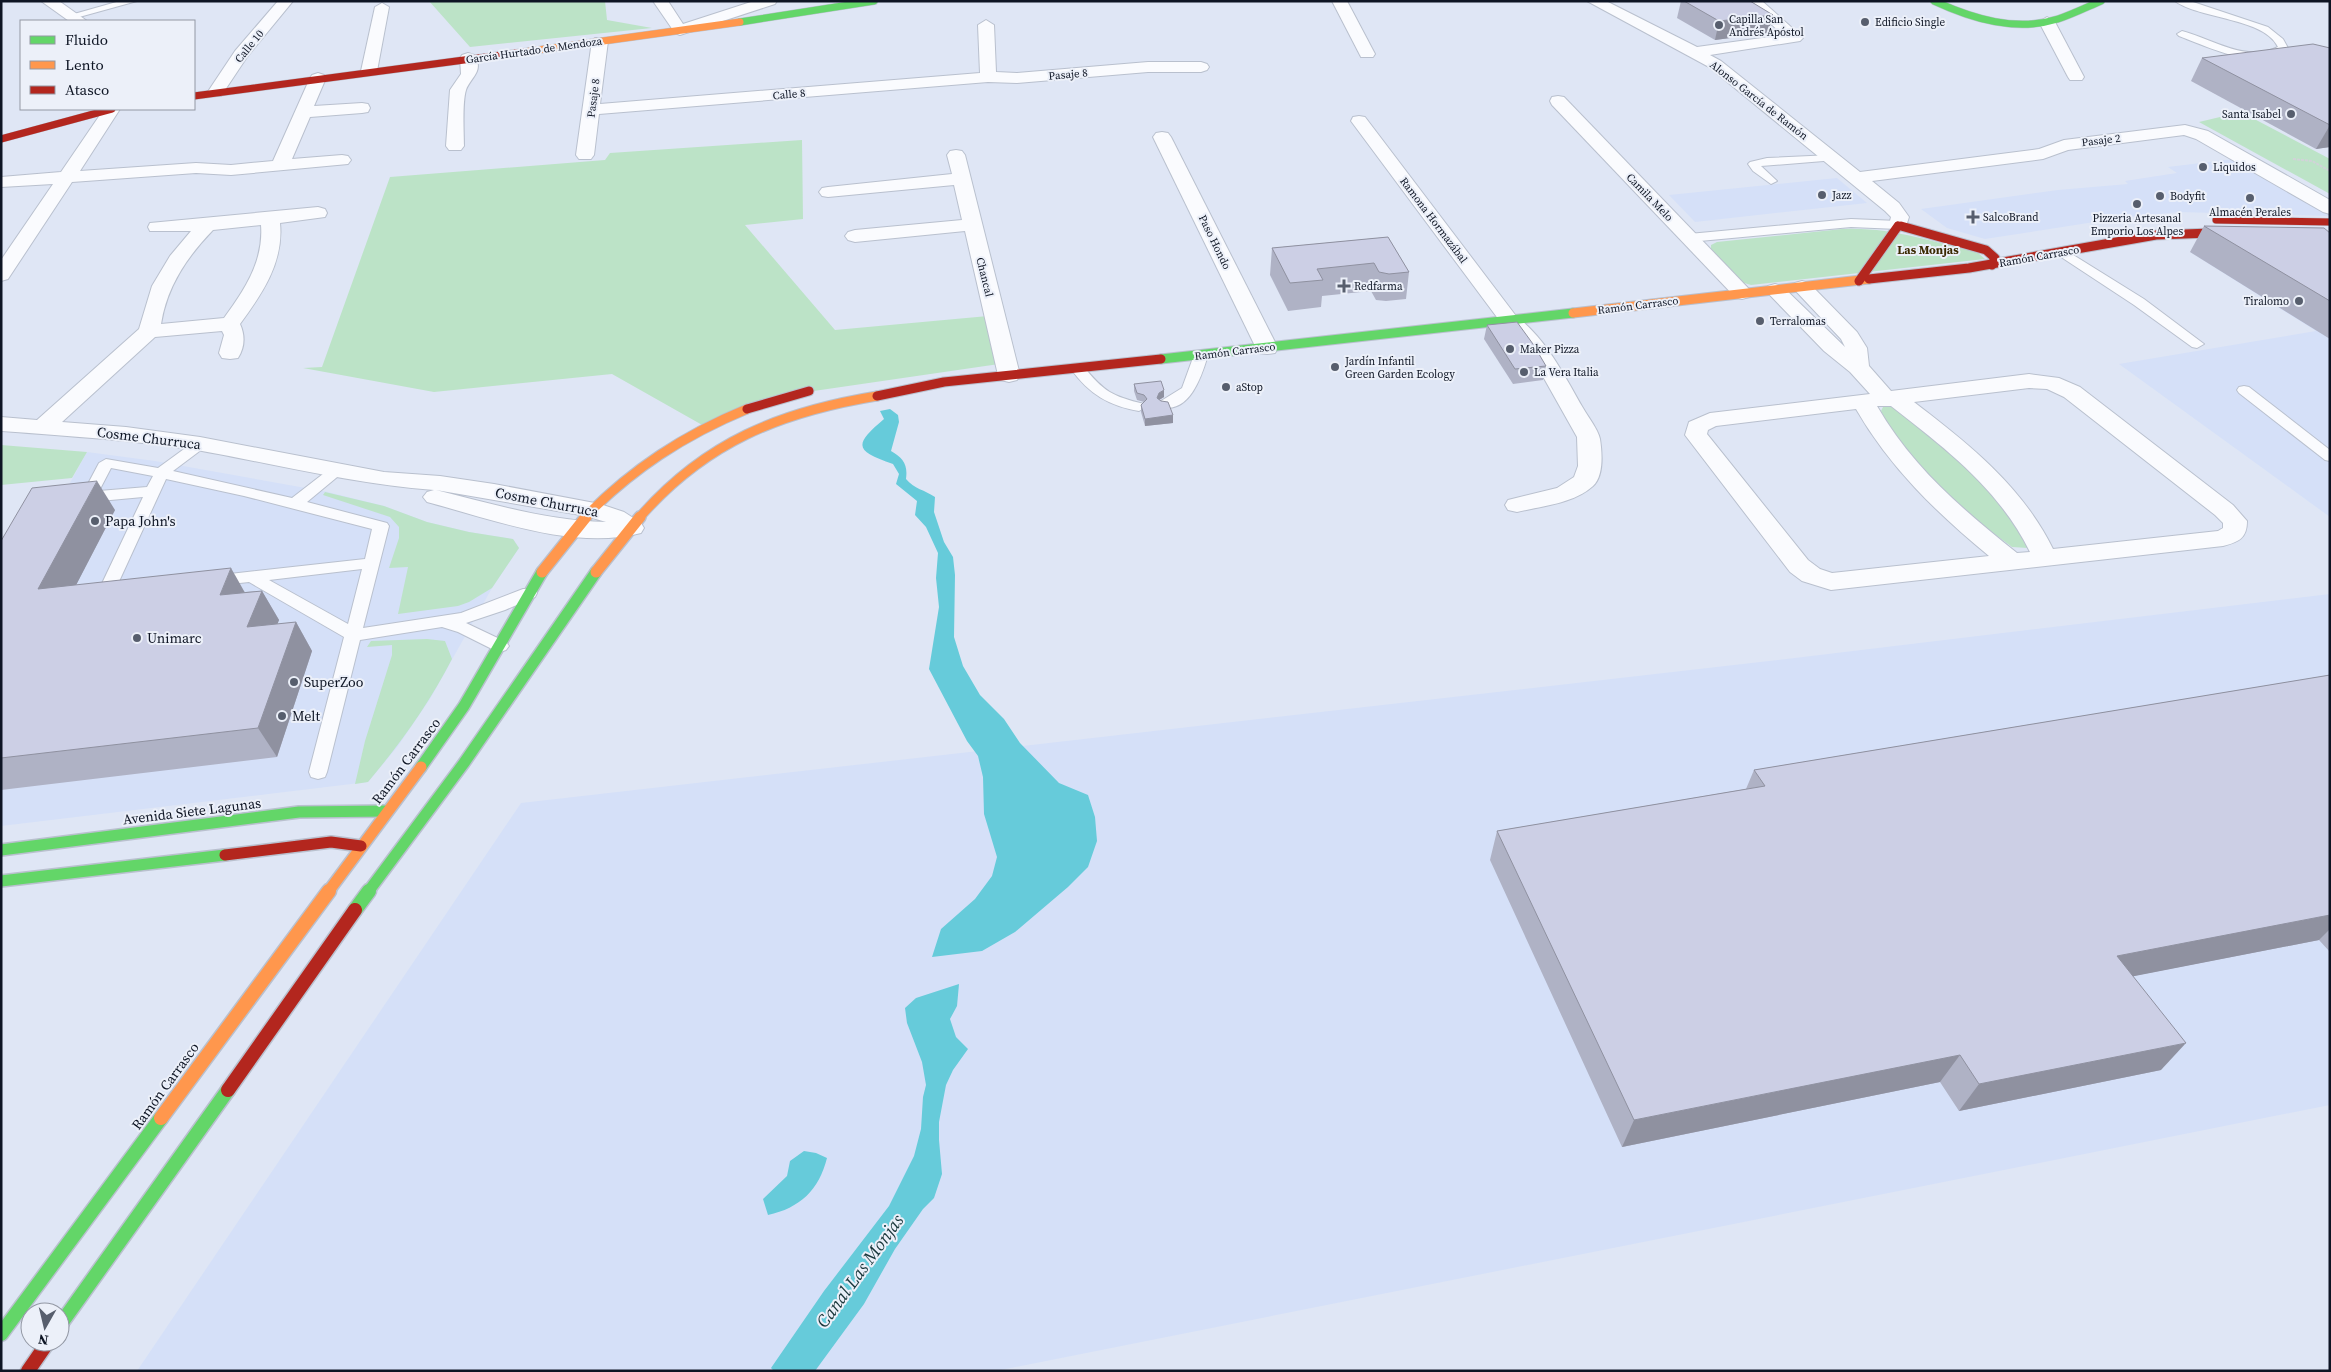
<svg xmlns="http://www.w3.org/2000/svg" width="2331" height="1372" font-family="'Source Serif 4',serif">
	<rect width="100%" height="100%" fill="#dfe6f5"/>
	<g fill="#d5e0f8">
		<path d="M2234 159 2330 212V216L2179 212 2120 218 1985 239 1947 228 1921 209 2058 190 2128 184 2125 181 2177 173 2168 167Z"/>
		<path d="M1837 178 1867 203 1695 222 1669 195Z"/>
		<path d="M2190 252 2330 255V517L2119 364 2316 331Z"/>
		<path d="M87 452 155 461 328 492 384 506 427 522 469 532 513 539 519 548 492 588 430 699 398 746 368 782 1 826V608Z"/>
		<path d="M2330 594V1105L996 1371H137L521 803 1769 661Z"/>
	</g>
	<g fill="#bce3c7">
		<path d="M429 1H605L607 20 652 28 470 47Z"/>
		<path d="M2241 112 2330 159V194L2199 122Z"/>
		<path d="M802 140 803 219 745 225 835 330 988 316 999 364 800 393 704 426 612 374 434 392 303 368 322 367 390 177 605 160 610 153Z"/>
		<path d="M1842 229C1887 226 1934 242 1977 252L1985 259 1751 285 1741 282 1711 250V245L1717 242Z"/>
		<path d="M1884 405H1895L2006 502 2028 548 2012 547 1961 509 1922 471 1896 440 1881 411Z"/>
		<path d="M1 445 87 452 72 478 1 485Z"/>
		<path d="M325 492 384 506 427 522 469 532 513 539 519 548 492 588 469 602 458 606 398 614 408 567 389 568 399 538V527L390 517 323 495Z"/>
		<path d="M427 639 445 641 452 659C429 704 400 744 368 782L355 784 365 741 392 655V645L367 647 371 641Z"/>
	</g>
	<g fill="#66cbda">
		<path d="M890 409 898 415 899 422 891 451C903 458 908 464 906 479 914 489 925 490 935 497L934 512 944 542 953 557 955 575 954 637 963 666 980 695 1004 719 1020 743 1059 783 1088 795 1095 817 1097 841 1088 867 1068 887 1015 932 982 951 932 957 941 929 975 899 992 876 997 857 984 814 983 777 978 756 967 741 929 669 939 607 936 578 938 553 926 527 915 515 917 501 896 484 899 474 893 464C856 451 852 446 884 419L880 411Z"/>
		<path d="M959 984 957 1006 950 1019 956 1037 968 1049 953 1070 946 1085 939 1122V1140L942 1174 934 1198 923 1209 895 1249 864 1304 815 1371H774L771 1368 824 1291 889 1206 914 1156 921 1129 923 1097 926 1085 922 1062 907 1023 905 1008 916 998Z"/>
		<path d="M804 1151 816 1153 827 1158C819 1190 800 1208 768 1215L763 1199 787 1176 790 1161Z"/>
	</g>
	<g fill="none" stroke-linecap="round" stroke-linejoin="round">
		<defs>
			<g id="lane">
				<path d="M120 1H137L72 19 67 16Z"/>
				<path d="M2175 1H2190L2268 27 2283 39 2288 48C2262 74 2206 46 2179 36L2177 34 2182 31C2213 39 2246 63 2278 47 2265 18 2199 19 2175 1Z"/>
				<path d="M1832 155 1836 156 1838 158 1836 160 1761 166 1777 181 1771 184 1753 171 1748 164 1750 162 1767 158Z"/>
				<path d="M1851 219 1898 221 1904 225 1898 229 1851 227 1689 242 1683 238 1689 234Z"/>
				<path d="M2062 248 2144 299 2204 344 2197 348 2192 347 2134 305 2058 255 2056 252Z"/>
				<path d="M1201 351 1208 355C1202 375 1190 414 1161 407L1159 404 1161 401 1182 388 1194 355Z"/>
				<path d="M1078 365 1083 366C1104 392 1112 396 1144 404L1146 407 1139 411C1109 406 1089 394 1071 369Z"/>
				<path d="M2244 386 2249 387 2330 450V461L2325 460 2239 393 2237 390 2239 387Z"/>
				<path d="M200 440 205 441 207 444 205 447 173 471 292 498 332 467H342L344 470 342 473 307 502 387 523 389 526 363 628 461 613 523 589H535L537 593 535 597 505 610 466 623 506 642 509 646 506 650 500 652 494 650 458 632 442 627 360 640 327 772 325 777 318 779 311 777 309 772 344 637 249 582 212 586 206 585 204 581 206 577 212 576 365 559 372 529 244 496 166 479 116 588 122 593 120 597 105 599 99 598 97 594 143 497 89 502 84 500 81 497 99 463 106 459 158 468 195 441ZM111 468 153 476 147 487 99 491ZM362 569 348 624 269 580Z"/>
			</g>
			<g id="street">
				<path d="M41 1H59L87 21H69Z"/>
				<path d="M278 1H293L247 57 221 96H209L207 93 235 51Z"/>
				<path d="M653 1H668L683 24 754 1H777L775 4 680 35 675 33Z"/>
				<path d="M1332 1H1347L1375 54 1373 57H1361Z"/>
				<path d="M1587 1H1606L1697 47 1783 35 1746 1H1762L1800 35 1803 38 1800 41 1710 55 1721 61 1860 172 2039 149 2064 140 2185 125 2208 131 2330 200V214L2323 212 2196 139 2184 135 2068 150 2043 159 1872 181 1899 203 1909 217 1905 229 1898 231 1891 229 1889 225 1891 217 1885 211 1709 67Z"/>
				<path d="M382 3 389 7 377 71 375 74H363L361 71 375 7Z"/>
				<path d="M2047 17 2055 22 2084 77 2082 80H2070L2068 77 2039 22Z"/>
				<path d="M986 20 994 25 996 72 1017 73 1148 62H1201L1207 64 1209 67 1207 70 1201 72H1148L1017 83 988 82 599 114 594 155 591 159H579L576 155 592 41 595 38H605L608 41 600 104 980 73 978 25Z"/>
				<path d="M468 53 474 55C485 71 470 78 466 90 462 103 464 132 464 146L461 150H449L446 146 450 90 461 74 460 58 462 55Z"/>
				<path d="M318 73 324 75 326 78 314 106 362 103 368 104 370 108 368 112 362 113 310 117 292 159 342 155 348 156 351 160 348 164 231 175 196 173 72 182 8 279 1 281V260L53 184 1 187V177L61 172 104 109H120L80 171 196 163 231 165 273 161 310 78 312 75Z"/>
				<path d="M1558 96 1564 97 1749 289 1752 293 1749 297 1742 299 1735 297 1552 105 1550 101 1552 97Z"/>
				<path d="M1359 116 1365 117 1516 316C1547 340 1564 375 1583 408 1588 417 1598 429 1600 439 1602 452 1604 476 1593 486 1573 504 1541 506 1517 512L1508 510 1505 505 1508 500 1557 488 1574 477 1578 466 1577 437 1532 357 1517 336 1502 324 1351 121 1353 117Z"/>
				<path d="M1162 132 1168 133 1171 137 1278 348 1275 353 1267 354 1259 353 1256 348 1153 137 1156 133Z"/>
				<path d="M956 150 962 151 965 155 1020 375 1017 380 1009 382 1001 380 998 375 965 231 855 242 848 240 845 236 848 232 855 230 962 220 954 185 828 197 822 196 819 192 822 188 828 187 952 174 947 155 950 151Z"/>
				<path d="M318 207 325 209 327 213 325 217 280 223C284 262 262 294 240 324 245 335 245 347 238 358L230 359 222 358 219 353 224 335 222 331 155 337 62 422 126 427 200 437 384 472 440 476 494 484 600 504 624 512 641 523 644 528 641 533C574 551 491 519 427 502L423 497 427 492 434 490C356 484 279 465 202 451 136 440 68 436 1 431V417L37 420 139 329 152 286 170 256 191 231H150L148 227 150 223ZM261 225C264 261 244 291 224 318L161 324C167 286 187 257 213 230ZM436 490 586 516 606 522C548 521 493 504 436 490Z"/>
				<path d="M1802 281 1809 283 1857 332 1867 348 1869 366 1891 391 2029 374 2059 378 2080 387 2233 505 2247 521C2247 538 2239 542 2223 546L1831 590 1802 581 1790 572 1685 435 1689 422 1710 413 1870 394 1850 372 1824 351 1765 290 1768 286 1775 284 1782 286 1845 347 1841 339 1792 287 1795 283ZM2029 388 2047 389 2064 397 2215 515 2223 523V528L2218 531 2053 549C2022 486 1969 444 1914 402ZM1877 406H1891C1945 448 1999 489 2030 552L2017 553C1963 510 1912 467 1877 406ZM1856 409C1890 468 1937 513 1989 556L1832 573 1820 569 1808 560 1707 434 1708 430 1716 426Z"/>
			</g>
			<g id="fast-far3">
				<path d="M1934 1C1973 19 2016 32 2058 19 2073 14 2087 7 2101 1"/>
				<path d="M740 22 874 1"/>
			</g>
			<path id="fast-far2" d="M1161 359 1573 313"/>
			<g id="fast-far1">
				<path d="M421 767 464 706 542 572"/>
				<path d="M1 850 299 812 387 811"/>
				<path d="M1 881 225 855"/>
				<path d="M368 892 464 763 596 572"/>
			</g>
			<g id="fast">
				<path d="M355 910 369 891"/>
				<path d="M60 1325 228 1090"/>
				<path d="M1 1334 161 1118"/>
			</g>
			<path id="slow-far3" d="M524 52 740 22"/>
			<g id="slow-far2">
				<path d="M1573 313 1869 279"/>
				<path d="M584 518C632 469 684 435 747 409"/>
				<path d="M639 518C705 442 780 412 877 396"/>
			</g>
			<g id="slow-far1">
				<path d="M542 572 586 517"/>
				<path d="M596 572 640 517"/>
				<path d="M328 892 421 767"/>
			</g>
			<path id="slow" d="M161 1118 329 891"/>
			<g id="jam-far3">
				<path d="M194 96 524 52"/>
				<path d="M1 139 112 109"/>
				<path d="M2216 220 2330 222"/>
				<path d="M1897 227 1898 225 1905 227"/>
			</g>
			<g id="jam-far2">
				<path d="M1901 226 1986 250 1995 258 1992 265"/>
				<path d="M1869 279 1969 268 2156 235 2239 232"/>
				<path d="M1859 281 1898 226"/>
				<path d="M877 396 944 382 1161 359"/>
				<path d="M747 409 809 391"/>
			</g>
			<path id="jam-far1" d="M225 855 331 842 361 846"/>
			<g id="jam">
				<path d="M228 1090 355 910"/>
				<path d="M28 1371 48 1342"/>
			</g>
		</defs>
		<use href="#lane" stroke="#b9c0ce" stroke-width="2"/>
		<use href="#street" stroke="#b9c0ce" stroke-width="2"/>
		<use href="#fast-far3" stroke="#b9c0ce" stroke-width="8"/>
		<use href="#fast-far2" stroke="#b9c0ce" stroke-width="11"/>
		<use href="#fast-far1" stroke="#b9c0ce" stroke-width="14"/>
		<use href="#fast" stroke="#b9c0ce" stroke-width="17"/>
		<use href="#slow-far3" stroke="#b9c0ce" stroke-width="8"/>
		<use href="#slow-far2" stroke="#b9c0ce" stroke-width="11"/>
		<use href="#slow-far1" stroke="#b9c0ce" stroke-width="14"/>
		<use href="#slow" stroke="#b9c0ce" stroke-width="17"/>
		<use href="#jam-far3" stroke="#b9c0ce" stroke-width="8"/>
		<use href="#jam-far2" stroke="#b9c0ce" stroke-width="11"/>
		<use href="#jam-far1" stroke="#b9c0ce" stroke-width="14"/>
		<use href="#jam" stroke="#b9c0ce" stroke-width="17"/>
		<path stroke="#d1d3d8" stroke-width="2" stroke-dasharray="3 1" stroke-linecap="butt" d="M2293 159 2312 161 2330 171"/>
		<use href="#lane" fill="#fafbfe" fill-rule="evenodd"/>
		<use href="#street" fill="#fafbfe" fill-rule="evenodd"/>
		<use href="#fast-far3" stroke="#63d668" stroke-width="7"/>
		<use href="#fast-far2" stroke="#63d668" stroke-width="9"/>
		<use href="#fast-far1" stroke="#63d668" stroke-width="11"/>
		<use href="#fast" stroke="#63d668" stroke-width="14"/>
		<use href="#slow-far3" stroke="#ff974d" stroke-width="7"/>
		<use href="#slow-far2" stroke="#ff974d" stroke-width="9"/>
		<use href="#slow-far1" stroke="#ff974d" stroke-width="11"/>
		<use href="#slow" stroke="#ff974d" stroke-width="14"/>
		<use href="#jam-far3" stroke="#b3261e" stroke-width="7"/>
		<use href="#jam-far2" stroke="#b3261e" stroke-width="9"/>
		<use href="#jam-far1" stroke="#b3261e" stroke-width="11"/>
		<use href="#jam" stroke="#b3261e" stroke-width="14"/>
	</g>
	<g fill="#afb2c5">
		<path d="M1681 1H1750L1768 33 1715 40 1677 18Z"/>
		<path d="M2330 48V147L2316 149 2191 81 2202 58Z"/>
		<path d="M2204 226 2330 233V339L2190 252Z"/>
		<path d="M1388 237 1409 272 1406 299 1386 301 1376 300 1371 291 1322 296 1321 307 1288 311 1270 275 1272 248Z"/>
		<path d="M1487 325 1546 366 1543 380 1513 384 1484 339Z"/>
		<path d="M1134 384 1164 397 1159 400 1173 415V423L1145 426 1141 412V405L1144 402 1137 400 1134 391Z"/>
		<path d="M115 510 76 585 245 592 262 591 279 620 277 624 296 622 312 651 277 757 1 790V541Z"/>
		<path d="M2330 675V952L2319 940 2133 976 2161 1070 1959 1111 1940 1082 1622 1147 1490 860 1497 831 1746 789 1754 770Z"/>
	</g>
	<g fill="#8f91a0">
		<path d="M1773 15 1768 33 1715 40 1719 21Z"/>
		<path d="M2330 125V147L2316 149Z"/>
		<path d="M1164 390V397L1159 400 1157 398 1159 393Z"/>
		<path d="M1173 415V423L1145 426V419Z"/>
		<path d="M97 481 115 510 59 618 38 589Z"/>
		<path d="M231 568 248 598 220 595Z"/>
		<path d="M262 591 279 620 265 657 247 627Z"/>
		<path d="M296 622 312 651 277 757 258 728Z"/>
		<path d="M2330 915V929L2319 940 2094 984 2117 956Z"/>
		<path d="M2186 1043 2161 1070 1959 1111 1979 1084Z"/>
		<path d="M1960 1055 1940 1082 1622 1147 1634 1120Z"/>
	</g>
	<g fill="#cccfe5" stroke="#8f91a0">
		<path d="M1684 1H1750L1773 15 1719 21Z"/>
		<path d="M2313 44 2330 48V125L2202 58Z"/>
		<path d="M2204 226 2324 228 2330 233V301Z"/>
		<path d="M1388 237 1409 272 1389 274 1379 272 1374 263 1317 269 1323 280 1290 283 1272 248Z"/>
		<path d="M1517 322 1533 344 1546 366 1515 369 1487 325Z"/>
		<path d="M1161 381 1164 390 1159 393 1157 398 1161 401 1168 402 1173 415 1145 419 1141 405 1147 399 1144 395 1137 393 1134 384Z"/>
		<path d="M97 481 38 589 231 568 220 595 262 591 247 627 296 622 258 728 1 758V541L32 488Z"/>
		<path d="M2330 675V915L2117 956 2186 1043 1979 1084 1960 1055 1634 1120 1497 831 1765 786 1754 770Z"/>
	</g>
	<g fill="#575e6d" stroke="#ecf0f9" stroke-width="2">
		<circle cx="1865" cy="22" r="5"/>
		<circle cx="1719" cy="25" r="5"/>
		<circle cx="2291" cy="114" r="5"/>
		<circle cx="2203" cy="167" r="5"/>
		<circle cx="1822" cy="195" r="5"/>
		<circle cx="2160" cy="196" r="5"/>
		<circle cx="2250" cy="198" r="5"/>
		<circle cx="2137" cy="204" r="5"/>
		<path d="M1970.5 209.5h5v5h5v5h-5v5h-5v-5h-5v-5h5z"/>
		<path d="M1341.5 278.5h5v5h5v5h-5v5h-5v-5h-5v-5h5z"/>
		<circle cx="2299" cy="301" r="5"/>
		<circle cx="1760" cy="321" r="5"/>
		<circle cx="1510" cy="349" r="5"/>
		<circle cx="1335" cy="367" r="5"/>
		<circle cx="1524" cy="372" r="5"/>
		<circle cx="1226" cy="387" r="5"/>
		<circle cx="95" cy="521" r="5"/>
		<circle cx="137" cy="638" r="5"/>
		<circle cx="294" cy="682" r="5"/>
		<circle cx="282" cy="716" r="5"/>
	</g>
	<g text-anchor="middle" stroke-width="4" stroke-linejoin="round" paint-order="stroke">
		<g font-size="11" fill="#0e1524" stroke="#ecf0f9" text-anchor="start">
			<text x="1729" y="23">Capilla San<tspan x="1729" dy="13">Andrés Apóstol</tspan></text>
			<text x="1875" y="26">Edificio Single</text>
			<text x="2281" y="118" text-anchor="end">Santa Isabel</text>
			<text x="2213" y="171">Liquidos</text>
			<text x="1832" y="199">Jazz</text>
			<text x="2170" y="200">Bodyfit</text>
			<text x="2250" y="216" text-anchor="middle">Almacén Perales</text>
			<text x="1983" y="221">SalcoBrand</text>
			<text x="2137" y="222" text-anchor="middle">Pizzeria Artesanal<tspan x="2137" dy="13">Emporio Los Alpes</tspan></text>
			<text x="1354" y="290">Redfarma</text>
			<text x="2289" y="305" text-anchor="end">Tiralomo</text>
			<text x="1770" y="325">Terralomas</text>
			<text x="1520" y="353">Maker Pizza</text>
			<text x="1345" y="365">Jardín Infantil<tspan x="1345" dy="13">Green Garden Ecology</tspan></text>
			<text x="1534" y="376">La Vera Italia</text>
			<text x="1236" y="391">aStop</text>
		</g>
		<g font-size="11" fill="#0e1524" stroke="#ecf0f9">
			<text transform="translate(249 46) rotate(-51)" y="4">Calle 10</text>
			<text transform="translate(534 50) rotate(-8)" y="4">García Hurtado de Mendoza</text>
			<text transform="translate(1068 74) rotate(-5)" y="4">Pasaje 8</text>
			<text transform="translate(789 94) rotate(-5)" y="4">Calle 8</text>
			<text transform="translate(593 98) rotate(-83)" y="4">Pasaje 8</text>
			<text transform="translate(1759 100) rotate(38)" y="4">Alonso García de Ramón</text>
			<text transform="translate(2101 140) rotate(-7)" y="4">Pasaje 2</text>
			<text transform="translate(1650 197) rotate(46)" y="4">Camila Melo</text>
			<text transform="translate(1434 220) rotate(53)" y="4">Ramona Hormazábal</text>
			<text transform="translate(1215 242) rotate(64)" y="4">Paso Hondo</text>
			<text transform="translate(2039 256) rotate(-10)" y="4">Ramón Carrasco</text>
			<text transform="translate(985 277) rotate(76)" y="4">Chancal</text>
			<text transform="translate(1638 305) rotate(-7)" y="4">Ramón Carrasco</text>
			<text transform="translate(1235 351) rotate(-7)" y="4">Ramón Carrasco</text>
		</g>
		<g font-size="12" font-weight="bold" fill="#3a2900" stroke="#ecf0f9">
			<text x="1928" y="254">Las Monjas</text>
		</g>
		<g font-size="14" fill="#0e1524" stroke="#ecf0f9">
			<text transform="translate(149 438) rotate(7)" y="5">Cosme Churruca</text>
			<text transform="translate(547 502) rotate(11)" y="5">Cosme Churruca</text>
			<text transform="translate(406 761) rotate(-53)" y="5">Ramón Carrasco</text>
			<text transform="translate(192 811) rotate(-7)" y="5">Avenida Siete Lagunas</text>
			<text transform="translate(165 1086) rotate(-54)" y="5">Ramón Carrasco</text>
		</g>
		<g font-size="14" fill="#0e1524" stroke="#ecf0f9" text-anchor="start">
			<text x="105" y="526">Papa John's</text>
			<text x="147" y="643">Unimarc</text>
			<text x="304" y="687">SuperZoo</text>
			<text x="292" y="721">Melt</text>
		</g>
		<g font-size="18" font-style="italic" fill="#19363a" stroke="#ecf0f9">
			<text transform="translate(860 1271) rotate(-54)" y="6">Canal Las Monjas</text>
		</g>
	</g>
	<rect width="2331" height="1372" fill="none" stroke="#0e1524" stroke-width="5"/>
	<rect x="20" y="20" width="175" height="90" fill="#ecf0f9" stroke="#9398a4"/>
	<rect x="30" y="36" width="25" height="8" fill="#63d668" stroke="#9398a4"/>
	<text x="65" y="45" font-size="15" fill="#0e1524">Fluido</text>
	<rect x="30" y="61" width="25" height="8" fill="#ff974d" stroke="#9398a4"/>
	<text x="65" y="70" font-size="15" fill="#0e1524">Lento</text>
	<rect x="30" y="86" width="25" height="8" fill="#b3261e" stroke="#9398a4"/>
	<text x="65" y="95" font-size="15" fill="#0e1524">Atasco</text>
	<g transform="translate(45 1327) rotate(188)"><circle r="24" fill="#ecf0f9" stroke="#9398a4"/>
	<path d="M0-4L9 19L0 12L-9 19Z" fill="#575e6d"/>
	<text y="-8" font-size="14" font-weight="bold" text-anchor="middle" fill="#0e1524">N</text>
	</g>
</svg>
